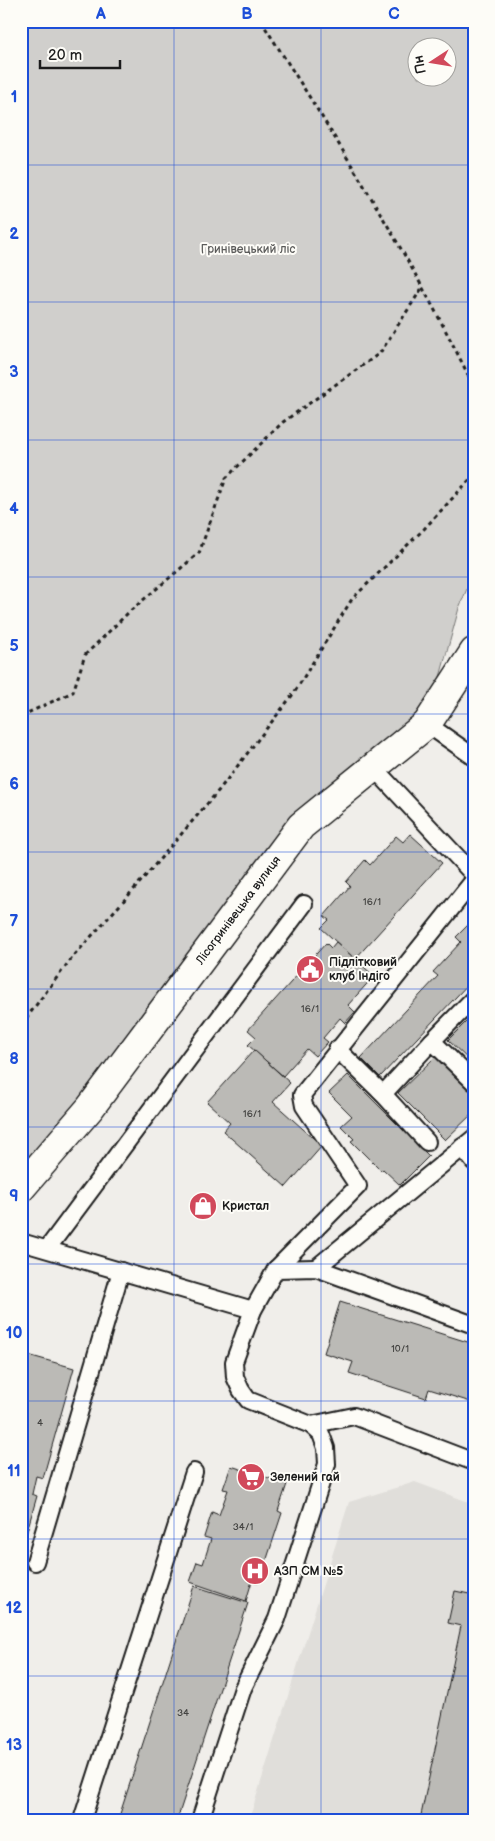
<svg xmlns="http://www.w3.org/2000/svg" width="495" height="1841" font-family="'Balsamiq Sans',sans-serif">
	<rect width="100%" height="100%" fill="#f0eeea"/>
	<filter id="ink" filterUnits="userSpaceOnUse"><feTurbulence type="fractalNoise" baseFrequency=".02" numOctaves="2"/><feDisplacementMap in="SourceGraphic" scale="10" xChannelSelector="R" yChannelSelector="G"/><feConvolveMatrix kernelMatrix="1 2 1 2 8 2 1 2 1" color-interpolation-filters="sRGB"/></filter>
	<g filter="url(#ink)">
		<path fill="#e0deda" d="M415 1482 474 1504V1820H249L349 1502Z"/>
		<path fill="#d0cfcc" stroke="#767674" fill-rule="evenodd" d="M21 21H474V572L459 608 427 724 301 826 21 1188ZM418 48H448V78H418Z"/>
		<g fill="#bbbab6" stroke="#1c1c1c">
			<path d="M410 834 442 863 355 959 321 928 329 920 324 916 350 886 346 882 365 860 370 865 396 836 403 842Z"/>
			<path d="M474 919V978L380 1077 361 1058 438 976 433 972 461 942 456 937Z"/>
			<path d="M336 942 374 976 348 1005 355 1012 345 1023 340 1018 323 1038 328 1042 315 1056 307 1049 283 1076 248 1045 256 1037 248 1030 326 943 331 948Z"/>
			<path d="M474 1014V1065L448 1040Z"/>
			<path d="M254 1050 290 1083 273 1102 322 1146 286 1187 223 1131 230 1123 207 1102Z"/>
			<path d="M436 1056 474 1094V1112L445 1140 398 1093Z"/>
			<path d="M348 1075 429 1156 400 1185 383 1169 381 1171 351 1141 354 1139 341 1126 352 1116 329 1093Z"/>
			<path d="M340 1302 474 1344V1403L429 1389 426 1398 349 1373 353 1362 324 1353Z"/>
			<path d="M21 1353 74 1368 43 1478 36 1476 32 1494 37 1496 21 1552Z"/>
			<path d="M231 1466 287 1484 278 1511 282 1513 259 1583 252 1581 246 1601 190 1582 197 1562 203 1564 211 1539 204 1537 212 1512 219 1515 228 1490 223 1489Z"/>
			<path d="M194 1586 248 1603 177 1820H118Z"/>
			<path d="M455 1591 474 1595V1820H420L461 1626 448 1623Z"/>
		</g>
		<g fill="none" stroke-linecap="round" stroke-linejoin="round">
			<defs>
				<g id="service">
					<path d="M427 724 474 757"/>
					<path d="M374 768 474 875"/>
					<path d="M432 1041 474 998"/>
					<path d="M337 1049 383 1094 432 1041 474 1082"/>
					<path d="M383 1094 427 1142"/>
					<path d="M462 1147 474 1162"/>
					<path d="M21 1242 253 1310"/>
					<path d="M47 1249 304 904"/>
					<path d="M316 1268 474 1138"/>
					<path d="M276 1269 358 1186 304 1106 302 1095 474 880"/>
					<path d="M311 1425 354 1416 474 1462"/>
					<path d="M35 1562 121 1271"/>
					<path d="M82 1820 194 1472"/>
					<path d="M200 1820 243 1688 277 1619 327 1464 326 1448 321 1434 311 1425 248 1400 241 1390 235 1377 234 1362 253 1310 276 1269 316 1268 474 1325"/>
				</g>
				<path id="minor" d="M21 1188 90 1108 301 826 427 724 474 652"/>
			</defs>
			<use href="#service" stroke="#1c1c1c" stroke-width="20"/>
			<use href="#minor" stroke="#1c1c1c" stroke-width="31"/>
			<g stroke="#1c1c1c" stroke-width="3" stroke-dasharray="4 4" stroke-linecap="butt">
				<path d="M261 21C337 139 413 261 474 387"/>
				<path d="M21 716 73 692 85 655 130 611 199 553 226 478 283 422 380 353 422 288"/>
				<path d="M21 1025 71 959 136 887 219 790 294 693 352 599 424 529 474 475"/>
			</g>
			<use href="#service" stroke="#fdfcf7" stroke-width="16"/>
			<use href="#minor" stroke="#fdfcf7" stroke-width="28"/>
		</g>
	</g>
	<path fill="none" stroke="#1d4ed8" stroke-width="1" stroke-opacity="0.55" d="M174 21V1820M321 21V1820M21 165H474M21 302H474M21 440H474M21 577H474M21 714H474M21 852H474M21 989H474M21 1127H474M21 1264H474M21 1401H474M21 1539H474M21 1676H474"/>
	<defs>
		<symbol id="civic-disc" viewBox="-11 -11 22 22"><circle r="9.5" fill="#d1495b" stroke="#fdfcf7"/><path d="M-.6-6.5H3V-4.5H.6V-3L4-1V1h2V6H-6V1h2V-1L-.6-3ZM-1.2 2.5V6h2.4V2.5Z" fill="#fff"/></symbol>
		<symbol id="shop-disc" viewBox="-11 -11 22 22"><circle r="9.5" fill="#d1495b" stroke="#fdfcf7"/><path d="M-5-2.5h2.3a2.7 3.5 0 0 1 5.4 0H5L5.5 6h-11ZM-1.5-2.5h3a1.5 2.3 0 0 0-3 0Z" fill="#fff"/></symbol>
		<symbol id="supermarket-disc" viewBox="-11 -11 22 22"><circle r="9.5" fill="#d1495b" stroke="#fdfcf7"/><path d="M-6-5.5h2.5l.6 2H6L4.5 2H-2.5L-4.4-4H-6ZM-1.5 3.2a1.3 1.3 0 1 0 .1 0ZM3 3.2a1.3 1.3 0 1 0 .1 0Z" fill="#fff"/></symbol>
		<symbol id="hospital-disc" viewBox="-11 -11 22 22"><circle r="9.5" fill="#d1495b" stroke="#fdfcf7"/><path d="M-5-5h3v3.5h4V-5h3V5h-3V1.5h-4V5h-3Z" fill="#fff"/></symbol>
	</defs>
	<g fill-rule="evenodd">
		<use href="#civic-disc" x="294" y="953" width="32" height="32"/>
		<use href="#shop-disc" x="187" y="1190" width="32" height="32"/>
		<use href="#supermarket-disc" x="235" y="1461" width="32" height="32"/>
		<use href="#hospital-disc" x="239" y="1555" width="32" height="32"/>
	</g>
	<g text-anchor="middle" stroke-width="4" stroke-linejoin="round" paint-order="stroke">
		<g font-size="10" fill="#444442">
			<text x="372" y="905">16/1</text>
			<text x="310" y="1012">16/1</text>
			<text x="252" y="1117">16/1</text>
			<text x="400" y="1352">10/1</text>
			<text x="40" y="1426">4</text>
			<text x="243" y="1530">34/1</text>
			<text x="183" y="1716">34</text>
		</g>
		<g font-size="12" fill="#5b5b5a" stroke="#fdfcf7">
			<text x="248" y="253">Гринівецький ліс</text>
		</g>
		<g font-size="12" fill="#1c1c1c" stroke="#fdfcf7">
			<text transform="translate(238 910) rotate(-53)" y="4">Лісогринівецька вулиця</text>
		</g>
		<g font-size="12" font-weight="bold" fill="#1c1c1c" stroke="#fdfcf7" text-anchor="start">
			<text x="329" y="966">Підлітковий<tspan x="329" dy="14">клуб Індіго</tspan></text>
			<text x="222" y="1210">Кристал</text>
			<text x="270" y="1481">Зелений гай</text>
			<text x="274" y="1575">АЗП СМ №5</text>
		</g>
	</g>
	<rect width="495" height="1841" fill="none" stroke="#fdfcf7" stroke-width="55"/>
	<g transform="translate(432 62) rotate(258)"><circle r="24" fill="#fdfcf7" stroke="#a3a29f"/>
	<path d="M0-4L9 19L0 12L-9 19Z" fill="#d1495b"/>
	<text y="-8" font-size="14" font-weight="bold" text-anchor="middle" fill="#1c1c1c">Пн</text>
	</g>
	<path d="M40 60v8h80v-8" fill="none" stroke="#1c1c1c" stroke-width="2.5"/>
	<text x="48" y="60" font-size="15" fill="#1c1c1c" stroke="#fdfcf7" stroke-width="4" paint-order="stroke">20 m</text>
	<rect x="28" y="28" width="440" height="1786" fill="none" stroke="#1d4ed8" stroke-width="2"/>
	<g font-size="16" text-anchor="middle" font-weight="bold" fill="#1d4ed8">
		<text x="101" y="19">A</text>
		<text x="247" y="19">B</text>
		<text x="394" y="19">C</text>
		<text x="14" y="102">1</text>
		<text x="14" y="239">2</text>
		<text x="14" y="377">3</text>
		<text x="14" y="514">4</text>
		<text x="14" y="651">5</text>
		<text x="14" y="789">6</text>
		<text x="14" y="926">7</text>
		<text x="14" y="1064">8</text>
		<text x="14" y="1201">9</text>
		<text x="14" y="1338">10</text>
		<text x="14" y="1476">11</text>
		<text x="14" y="1613">12</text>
		<text x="14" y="1750">13</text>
	</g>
</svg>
